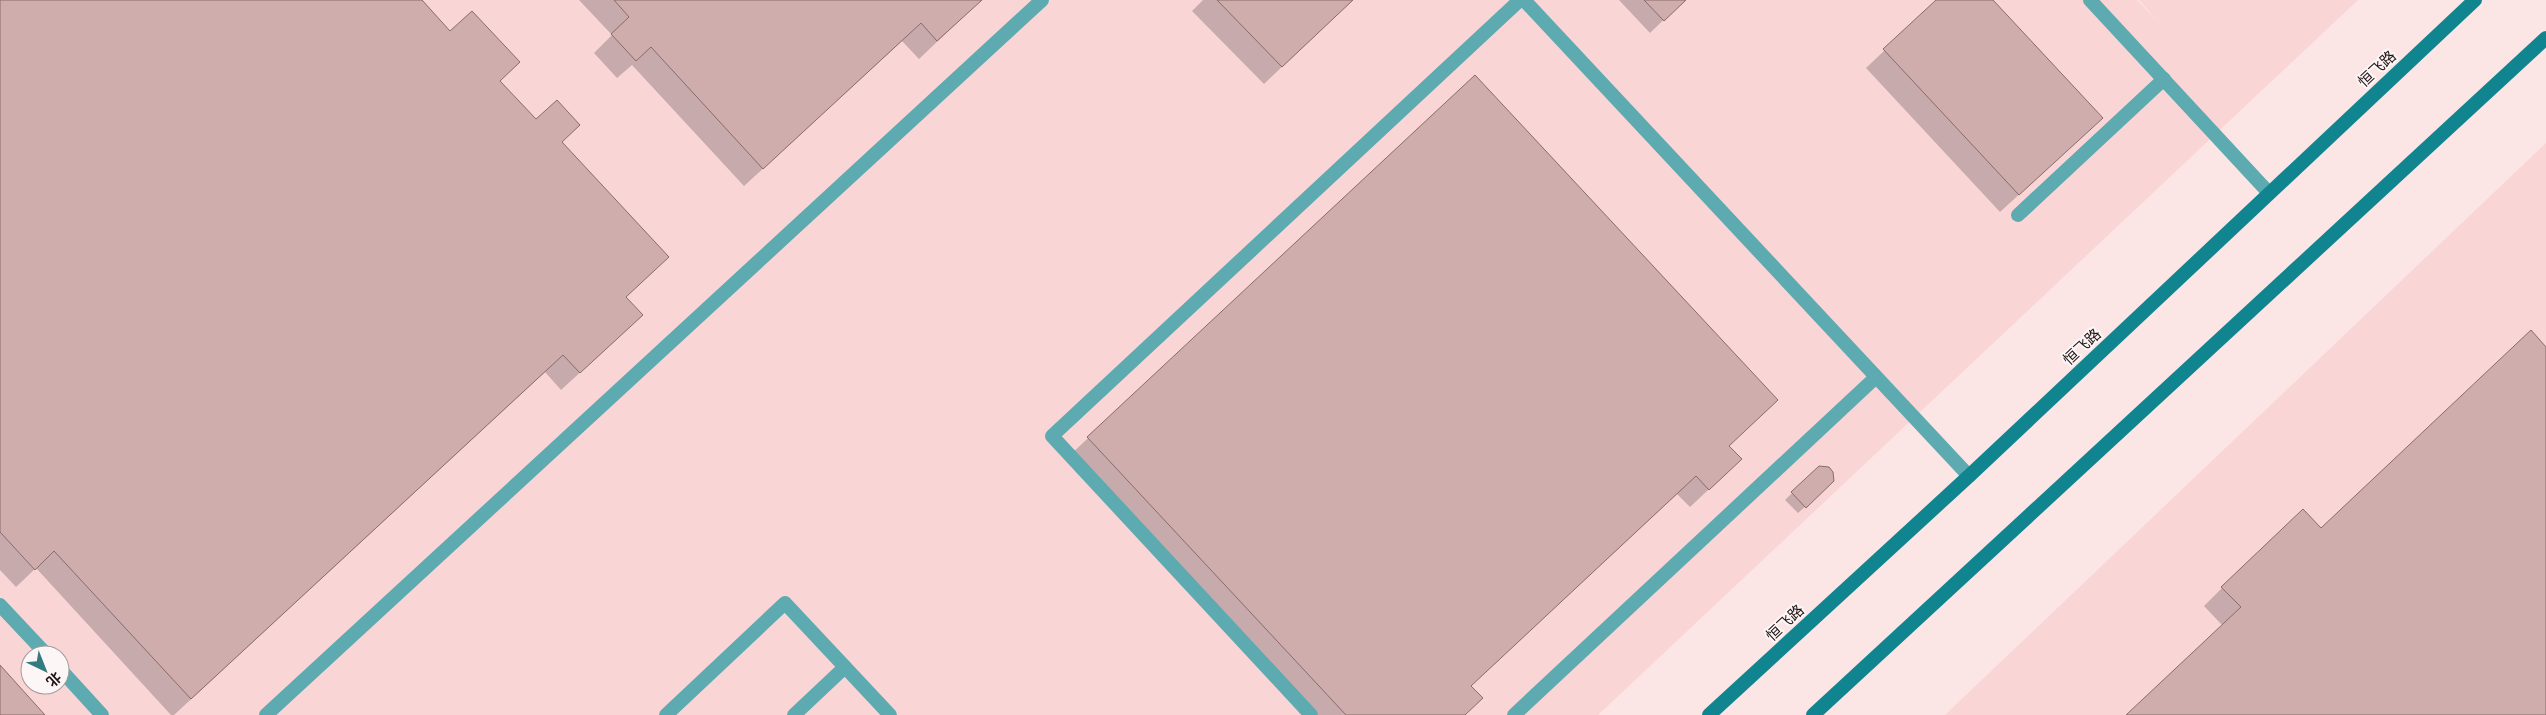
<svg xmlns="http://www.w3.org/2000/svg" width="2546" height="715" font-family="'IBM Plex Sans','Noto Sans SC',sans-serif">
	<rect width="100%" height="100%" fill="#fbe5e5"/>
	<g fill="#f9d5d6" fill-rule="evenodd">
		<path d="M0 0H2137L2160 24 2139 0H2358L1598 715H0ZM30 655H60V685H30Z"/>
		<path d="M2546 143V715H1945Z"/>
	</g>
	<g fill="#0003">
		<path d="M0 0H420L536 121 561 142 625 298 623 333 561 390 545 372 174 715H171L36 568 16 587 0 570Z"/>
		<path d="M579 0H981L919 59 902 41 744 186 632 65 617 78 594 53 612 35Z"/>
		<path d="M1203 0H1352L1264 84 1192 11Z"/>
		<path d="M1619 0H1684L1650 33Z"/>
		<path d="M1938 0H1992L2083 136 2000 212 1866 68Z"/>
		<path d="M1475 76 1728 447 1722 477 1690 507 1677 494 1470 686 1464 715H1311L1069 456Z"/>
		<path d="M2546 349V715H2128L2223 626 2204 606 2222 588 2321 530Z"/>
		<path d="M1819 467 1826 488 1798 513 1785 500Z"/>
	</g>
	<g fill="#cfadad" stroke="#8a6a6b">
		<path d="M0 0H422L450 31 472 11 520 62 500 81 536 119 557 100 580 125 562 142 669 257 626 297 643 315 580 373 563 355 191 699 54 551 35 570 0 532Z"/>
		<path d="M614 0H982L937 41 921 23 763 169 651 47 636 61 611 34 629 17Z"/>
		<path d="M1217 0H1353L1282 67Z"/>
		<path d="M1644 0H1686L1664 21Z"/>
		<path d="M1936 0H1993L2103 118 2019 195 1883 49Z"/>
		<path d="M1475 75 1778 400 1729 446 1742 459 1709 490 1696 476 1471 686 1483 698 1465 715H1346L1087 437Z"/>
		<path d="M2531 330 2546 347V715H2126L2241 607 2221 587 2303 509 2321 528Z"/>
		<path d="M1819 466 1829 467 1833 472 1834 481 1806 508 1791 492Z"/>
		<path d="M0 665 45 715H0Z"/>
	</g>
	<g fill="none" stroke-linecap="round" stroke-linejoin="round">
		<g stroke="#5daab1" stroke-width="14">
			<path d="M1524 0 1969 476"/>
			<path d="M2090 0 2269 193"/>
			<path d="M2018 215 2164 79"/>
			<path d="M0 605 47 655"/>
			<path d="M60 669 102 715"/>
			<path d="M266 715 1042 0"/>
			<path d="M666 715 785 603 890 715"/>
			<path d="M794 715 845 667"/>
			<path d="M1311 715 1052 436 1520 0"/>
			<path d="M1514 715 1875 378"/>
		</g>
		<g stroke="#11858f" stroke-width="14">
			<path d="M1709 715 1969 476 2475 0"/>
			<path d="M1813 715 2546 38"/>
		</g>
	</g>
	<g text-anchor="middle" stroke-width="4" stroke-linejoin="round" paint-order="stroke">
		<g font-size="15" fill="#201314" stroke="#fdf6f6">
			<text transform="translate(2377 69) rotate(-43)" y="5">恒飞路</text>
			<text transform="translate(2082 347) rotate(-43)" y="5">恒飞路</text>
			<text transform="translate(1785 623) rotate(-43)" y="5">恒飞路</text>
		</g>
	</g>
	<g transform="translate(45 670) rotate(137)"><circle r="24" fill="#fdf6f6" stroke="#a59b9c"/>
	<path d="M0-4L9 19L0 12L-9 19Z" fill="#327b81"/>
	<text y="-8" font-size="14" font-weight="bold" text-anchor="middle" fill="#201314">北</text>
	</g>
</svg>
